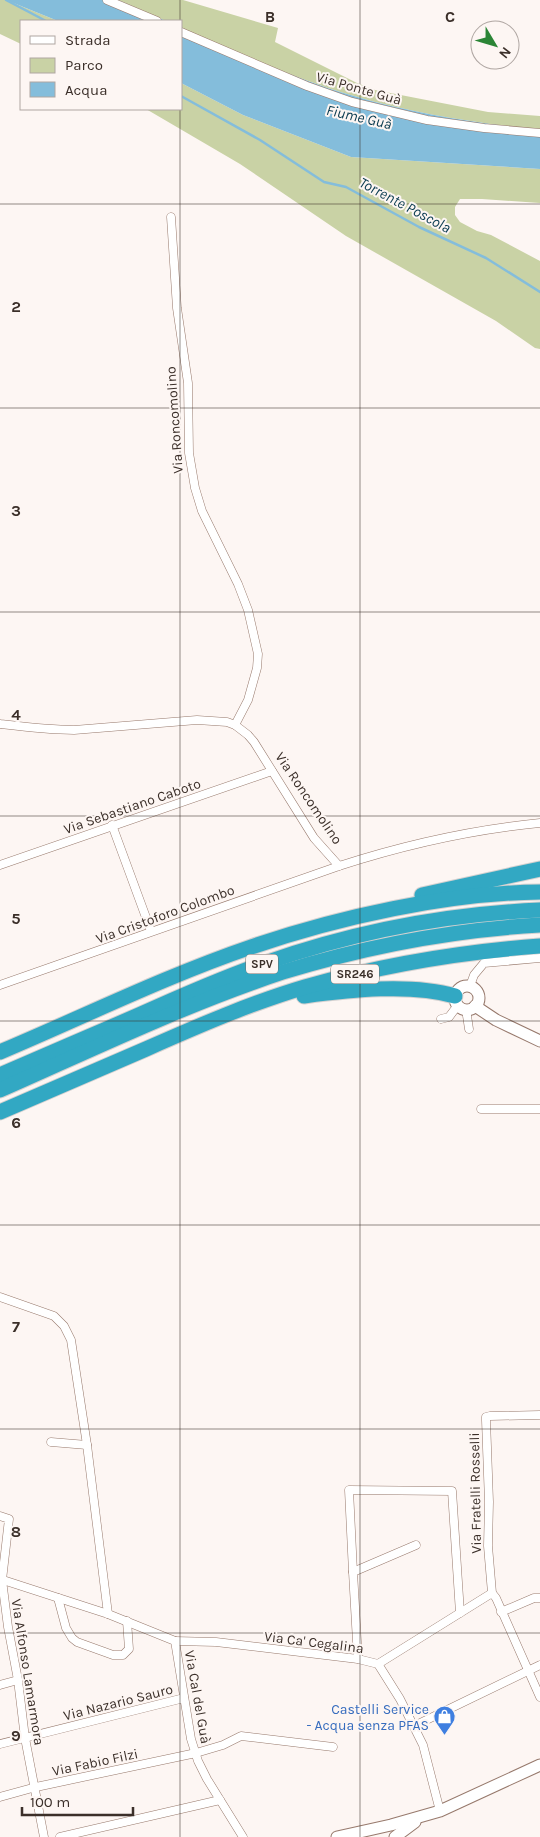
<svg xmlns="http://www.w3.org/2000/svg" width="540" height="1837" font-family="Karla,sans-serif">
	<rect width="100%" height="100%" fill="#fdf6f3"/>
	<g fill="#c9d2a5">
		<path d="M0 0H6L58 21H21V44L0 34Z"/>
		<path d="M118 0H183L278 28 275 42 357 83 375 90 488 112 540 116V130C477 123 415 114 354 96 294 79 238 52 181 28V21H166Z"/>
		<path d="M181 83 243 115 351 157 540 169V203L482 199H460L455 207V215L460 222 477 231 491 235 540 261V349L535 348 496 321 346 236 240 164 146 109H181Z"/>
	</g>
	<g fill="#84bddb">
		<path d="M6 0H118L166 21H58Z"/>
		<path d="M181 28C238 52 294 79 354 96 415 114 477 123 540 130V169L351 157 243 115 181 83Z"/>
	</g>
	<g fill="none" stroke-linecap="round" stroke-linejoin="round">
		<g stroke="#84bddb" stroke-width="2.5">
			<path d="M6 0 46 21"/>
			<path d="M181 96 260 140 324 182 346 187 419 227 486 258 540 292"/>
		</g>
		<defs>
			<g id="street">
				<path d="M107 0 157 21"/>
				<path d="M181 32 307 86 352 102 427 120 484 128 540 133"/>
				<path d="M171 217 177 308 188 383 189 453 195 488 202 511 238 584 248 610 258 654 257 668 248 700 235 725"/>
				<path d="M0 724C25 727 49 730 74 730L197 720 227 722 235 725 248 735 254 742 314 838 339 866"/>
				<path d="M112 825 151 931"/>
				<path d="M0 865 272 771"/>
				<path d="M0 985 339 866C407 844 469 830 540 823"/>
				<path d="M470 986 474 975 484 963 540 958"/>
				<path d="M466 1009 469 1029"/>
				<path d="M441 1019 449 1017 458 1005"/>
				<path d="M481 1109H540"/>
				<path d="M0 1297 54 1316 64 1326 71 1340 87 1445 108 1614"/>
				<path d="M540 1415 490 1416 486 1417V1420L489 1502 488 1546 492 1593 496 1598 540 1697"/>
				<path d="M51 1442 87 1445"/>
				<path d="M0 1516 9 1519 2 1580 8 1627 18 1680 25 1738 44 1837"/>
				<path d="M353 1572 349 1490 452 1491 460 1613"/>
				<path d="M0 1579 108 1614 175 1641 191 1739 198 1761 207 1779 243 1837"/>
				<path d="M58 1598 66 1628 72 1638 77 1642 113 1655H123L129 1649 127 1621"/>
				<path d="M501 1612 534 1598H540"/>
				<path d="M175 1641 216 1642 358 1659 378 1664 400 1699 423 1745 440 1811"/>
				<path d="M358 1659 353 1572 416 1545"/>
				<path d="M378 1664 492 1593"/>
				<path d="M0 1685 18 1680"/>
				<path d="M414 1726 540 1665"/>
				<path d="M0 1744 184 1698"/>
				<path d="M0 1797 36 1787 196 1753 223 1745 241 1736 333 1747"/>
				<path d="M60 1837 220 1800"/>
			</g>
			<g id="secondary">
				<circle cx="467" cy="998" r="12"/>
				<path d="M475 1006 496 1020 540 1041"/>
				<path d="M337 1837 391 1825 440 1811 540 1765"/>
				<path d="M395 1837 415 1822"/>
			</g>
			<g id="highway">
				<path d="M422 895 540 869"/>
				<path d="M304 996C350 990 411 983 455 996"/>
				<path d="M0 1052C83 1017 166 976 251 947 339 917 447 893 540 892"/>
				<path d="M0 1075C46 1055 93 1035 139 1015 181 996 222 978 265 963 353 932 447 914 540 910"/>
				<path d="M0 1090C93 1049 186 1004 283 972 367 946 453 930 540 925"/>
				<path d="M0 1112C49 1091 97 1070 146 1049 198 1026 251 1003 305 987 382 965 460 952 540 946"/>
			</g>
		</defs>
		<use href="#street" stroke="#97796c" stroke-width="9"/>
		<use href="#secondary" stroke="#97796c" stroke-width="13"/>
		<use href="#highway" stroke="#d4d1d0" stroke-width="17"/>
		<use href="#street" stroke="#fff" stroke-width="8"/>
		<use href="#secondary" stroke="#fff" stroke-width="11"/>
		<use href="#highway" stroke="#32a8c3" stroke-width="15"/>
	</g>
	<path fill="none" stroke="#3b2f29" stroke-width="1" stroke-opacity="0.55" d="M180 0V21M360 0V1837M180 109V1837M0 204H540M0 408H540M0 612H540M0 816H540M0 1021H540M0 1225H540M0 1429H540M0 1633H540"/>
	<defs>
		<symbol id="shop-pin" viewBox="-11 -11 22 30"><path d="M0 17L-7.5 6A9.5 9.5 0 1 1 7.5 6Z" fill="#3f7fe0" stroke="#fdf6f3"/><path d="M-5-2.5h2.3a2.7 3.5 0 0 1 5.4 0H5L5.5 6h-11ZM-1.5-2.5h3a1.5 2.3 0 0 0-3 0Z" fill="#fff"/></symbol>
	</defs>
	<g fill-rule="evenodd">
		<use href="#shop-pin" x="432" y="1704" width="25" height="34"/>
	</g>
	<g text-anchor="middle" stroke-width="4" stroke-linejoin="round" paint-order="stroke">
		<g fill="#fdf6f3" stroke="#756b66" stroke-width="1">
			<rect x="246" y="954.5" width="32" height="19" rx="4"/>
			<rect x="331" y="964.5" width="48" height="19" rx="4"/>
		</g>
		<g font-size="12" font-weight="bold" fill="#3b2f29">
			<text x="262" y="968">SPV</text>
			<text x="355" y="978">SR246</text>
		</g>
		<g font-size="14" fill="#3b2f29" stroke="#fdf6f3">
			<text transform="translate(359 88) rotate(16)" y="5">Via Ponte Guà</text>
			<text transform="translate(174 420) rotate(-94)" y="5">Via Roncomolino</text>
			<text transform="translate(309 798) rotate(56)" y="5">Via Roncomolino</text>
			<text transform="translate(132 806) rotate(-19)" y="5">Via Sebastiano Caboto</text>
			<text transform="translate(165 914) rotate(-20)" y="5">Via Cristoforo Colombo</text>
			<text transform="translate(475 1493) rotate(-91)" y="5">Via Fratelli Rosselli</text>
			<text transform="translate(314 1642) rotate(7)" y="5">Via Ca' Cegalina</text>
			<text transform="translate(28 1672) rotate(81)" y="5">Via Alfonso Lamarmora</text>
			<text transform="translate(198 1697) rotate(80)" y="5">Via Cal del Guà</text>
			<text transform="translate(118 1702) rotate(-14)" y="5">Via Nazario Sauro</text>
			<text transform="translate(95 1762) rotate(-12)" y="5">Via Fabio Filzi</text>
		</g>
		<g font-size="14" fill="#366cbe" stroke="#fdf6f3" text-anchor="end">
			<text x="429" y="1714">Castelli Service<tspan x="429" dy="16">- Acqua senza PFAS</tspan></text>
		</g>
		<g font-size="15" font-style="italic" fill="#083a4f" stroke="#fdf6f3">
			<text transform="translate(359 117) rotate(13)" y="5">Fiume Guà</text>
			<text transform="translate(405 205) rotate(28)" y="5">Torrente Poscola</text>
		</g>
	</g>
	<g font-size="16" text-anchor="middle" font-weight="bold" fill="#3b2f29" stroke="#fdf6f3" stroke-width="4" stroke-linejoin="round" paint-order="stroke">
		<text x="270" y="22">B</text>
		<text x="450" y="22">C</text>
		<text x="16" y="312">2</text>
		<text x="16" y="516">3</text>
		<text x="16" y="720">4</text>
		<text x="16" y="924">5</text>
		<text x="16" y="1128">6</text>
		<text x="16" y="1332">7</text>
		<text x="16" y="1537">8</text>
		<text x="16" y="1741">9</text>
	</g>
	<rect x="20" y="20" width="162" height="90" fill="#fdf6f3" stroke="#afa6a2"/>
	<rect x="30" y="36" width="25" height="8" fill="#ffffff" stroke="#afa6a2"/>
	<text x="65" y="45" font-size="15" fill="#3b2f29">Strada</text>
	<rect x="30" y="58" width="25" height="15" fill="#c9d2a5" stroke="#afa6a2"/>
	<text x="65" y="70" font-size="15" fill="#3b2f29">Parco</text>
	<rect x="30" y="82" width="25" height="15" fill="#84bddb" stroke="#afa6a2"/>
	<text x="65" y="95" font-size="15" fill="#3b2f29">Acqua</text>
	<g transform="translate(495 45) rotate(128)"><circle r="24" fill="#fdf6f3" stroke="#afa6a2"/>
	<path d="M0-4L9 19L0 12L-9 19Z" fill="#2b8536"/>
	<text y="-8" font-size="14" font-weight="bold" text-anchor="middle" fill="#3b2f29">N</text>
	</g>
	<path d="M22 1807v8h111v-8" fill="none" stroke="#3b2f29" stroke-width="2.5"/>
	<text x="30" y="1807" font-size="15" fill="#3b2f29" stroke="#fdf6f3" stroke-width="4" paint-order="stroke">100 m</text>
</svg>
